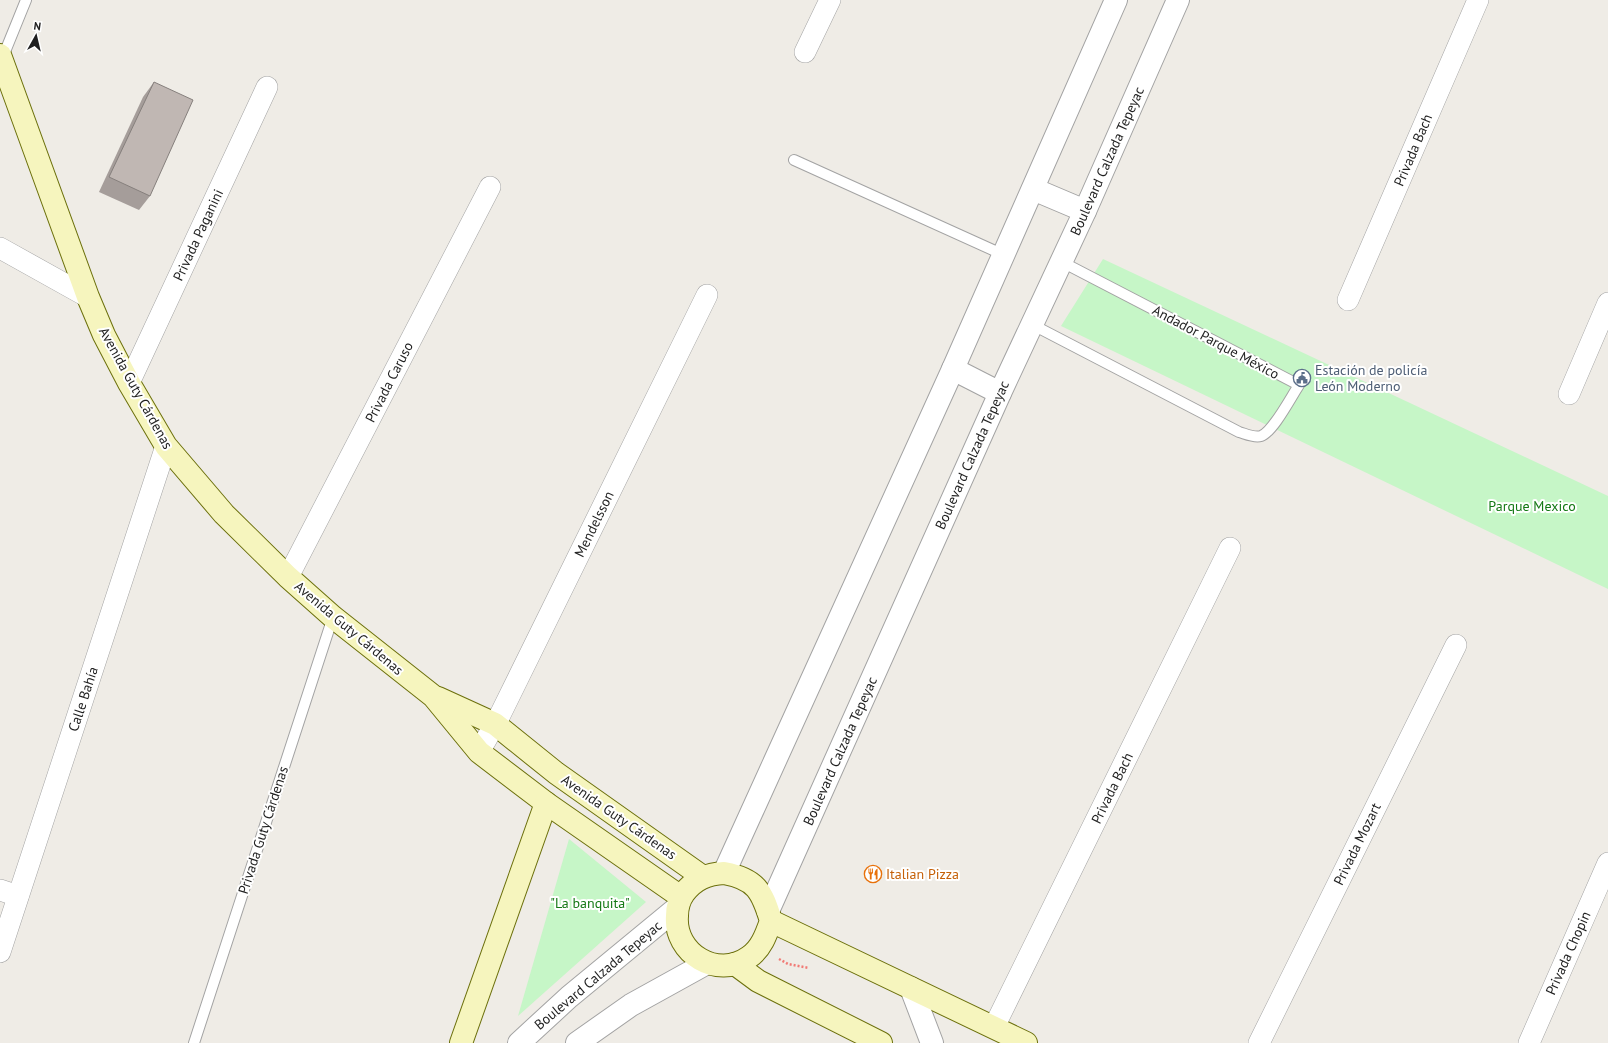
<svg xmlns="http://www.w3.org/2000/svg" width="1608" height="1043" font-family="'PT Sans',sans-serif">
	<rect width="100%" height="100%" fill="#efece6"/>
	<g fill="#c6f6c7">
		<path d="M1103 259 1608 496V589L1061 326Z"/>
		<path d="M569 839 646 902 518 1016Z"/>
	</g>
	<g fill="none" stroke-linecap="round" stroke-linejoin="round">
		<defs>
			<g id="service">
				<path d="M2 59 26 0"/>
				<path d="M794 160 1004 255"/>
				<path d="M1033 325 1239 432C1246 434 1254 438 1261 436 1273 432 1291 397 1299 385L1062 262"/>
				<path d="M194 1043 333 617"/>
			</g>
			<g id="minor">
				<path d="M805 52 830 0"/>
				<path d="M0 248 88 297"/>
				<path d="M1348 300 1478 0"/>
				<path d="M129 383 267 87"/>
				<path d="M1569 394 1608 303"/>
				<path d="M288 577 490 187"/>
				<path d="M479 752 499 717 707 295"/>
				<path d="M0 890 18 896"/>
				<path d="M0 952 166 446"/>
				<path d="M994 1027 1230 548"/>
				<path d="M1259 1043 1456 645"/>
				<path d="M1529 1043 1608 863"/>
			</g>
			<g id="tertiary">
				<path d="M1033 189 1085 211"/>
				<path d="M953 369 1000 393"/>
				<path d="M724 873 953 369 1116 0"/>
				<path d="M768 911 1000 393 1085 211 1178 0"/>
				<path d="M911 988 932 1043"/>
				<path d="M519 1043 569 997 677 908"/>
				<path d="M577 1043 631 1005 707 963"/>
			</g>
			<g id="secondary">
				<path d="M0 55 88 297 104 335 129 383 166 446 224 514 288 577 333 617 433 696 479 752 546 803 681 897"/>
				<path d="M438 698 495 724 556 773 703 877"/>
				<path d="M724 873C756 879 762 891 771 921 766 935 761 949 749 957 717 980 674 953 677 916 677 907 679 900 684 893 695 879 707 874 724 873Z"/>
				<path d="M771 921 1026 1043"/>
				<path d="M735 964 758 981 881 1043"/>
				<path d="M461 1043 546 803"/>
			</g>
		</defs>
		<use href="#service" stroke="#a3a3a3" stroke-width="12"/>
		<use href="#minor" stroke="#a3a3a3" stroke-width="22"/>
		<use href="#tertiary" stroke="#a3a3a3" stroke-width="24"/>
		<use href="#secondary" stroke="#6c700c" stroke-width="24"/>
		<path stroke="#f17a75" stroke-width="2.5" stroke-dasharray="2 2" stroke-linecap="butt" d="M779 959 788 964 809 968"/>
		<use href="#service" stroke="#fff" stroke-width="10"/>
		<use href="#minor" stroke="#fff" stroke-width="21"/>
		<use href="#tertiary" stroke="#fff" stroke-width="22"/>
		<use href="#secondary" stroke="#f6f5be" stroke-width="22"/>
	</g>
	<path fill="#a59d9a" d="M154 82 150 196 139 210 99 192 143 97Z"/>
	<path fill="#c0b7b3" stroke="#86807d" d="M154 82 193 100 150 196 109 177Z"/>
	<defs>
		<symbol id="civic-ring" viewBox="-11 -11 22 22"><circle r="9.5" fill="#fff" stroke="#5c6f8a" stroke-width="1.5"/><path d="M-.6-6.5H3V-4.5H.6V-3L4-1V1h2V6H-6V1h2V-1L-.6-3ZM-1.2 2.5V6h2.4V2.5Z" fill="#5c6f8a"/></symbol>
		<symbol id="restaurant-ring" viewBox="-11 -11 22 22"><circle r="9.5" fill="#fff" stroke="#e8710a" stroke-width="1.5"/><path d="M-5-6h1v4h1v-4h1v4h1v-4h1v5L-1.5 .5V6h-2V.5L-5-1ZM5-6V6H3V1.5H1.5Q1.5-4 5-6Z" fill="#e8710a"/></symbol>
	</defs>
	<g fill-rule="evenodd">
		<use href="#civic-ring" x="1292" y="368" width="20" height="20"/>
		<use href="#restaurant-ring" x="863" y="864" width="20" height="20"/>
	</g>
	<g text-anchor="middle" stroke-width="4" stroke-linejoin="round" paint-order="stroke">
		<g font-size="14" fill="#1f1f1f" stroke="#fff">
			<text transform="translate(1413 150) rotate(-67)" y="5">Privada Bach</text>
			<text transform="translate(1107 161) rotate(-66)" y="5">Boulevard Calzada Tepeyac</text>
			<text transform="translate(198 235) rotate(-65)" y="5">Privada Paganini</text>
			<text transform="translate(1216 342) rotate(28)" y="5">Andador Parque México</text>
			<text transform="translate(389 382) rotate(-63)" y="5">Privada Caruso</text>
			<text transform="translate(136 388) rotate(61)" y="5">Avenida Guty Cárdenas</text>
			<text transform="translate(972 455) rotate(-66)" y="5">Boulevard Calzada Tepeyac</text>
			<text transform="translate(594 524) rotate(-64)" y="5">Mendelsson</text>
			<text transform="translate(349 628) rotate(40)" y="5">Avenida Guty Cárdenas</text>
			<text transform="translate(83 699) rotate(-72)" y="5">Calle Bahía</text>
			<text transform="translate(840 751) rotate(-66)" y="5">Boulevard Calzada Tepeyac</text>
			<text transform="translate(1112 788) rotate(-64)" y="5">Privada Bach</text>
			<text transform="translate(619 817) rotate(35)" y="5">Avenida Guty Cárdenas</text>
			<text transform="translate(263 830) rotate(-72)" y="5">Privada Guty Cárdenas</text>
			<text transform="translate(1357 844) rotate(-64)" y="5">Privada Mozart</text>
			<text transform="translate(1568 953) rotate(-66)" y="5">Privada Chopin</text>
			<text transform="translate(598 975) rotate(-40)" y="5">Boulevard Calzada Tepeyac</text>
		</g>
		<g font-size="14" fill="#4e5e75" stroke="#fff" text-anchor="start">
			<text x="1315" y="375">Estación de policía<tspan x="1315" dy="16">León Moderno</tspan></text>
		</g>
		<g font-size="14" fill="#137814" stroke="#fff">
			<text x="1532" y="511">Parque Mexico</text>
			<text x="590" y="908">"La banquita"</text>
		</g>
		<g font-size="14" fill="#c56008" stroke="#fff" text-anchor="start">
			<text x="886" y="879">Italian Pizza</text>
		</g>
	</g>
	<g transform="translate(36 36) rotate(8)" stroke="#ffffff" stroke-width="3" paint-order="stroke">
	<path d="M0-3L7 15L0 10L-7 15Z" fill="#1f1f1f"/>
	<text y="-6" font-size="11" font-weight="bold" text-anchor="middle" fill="#1f1f1f">N</text>
	</g>
</svg>
